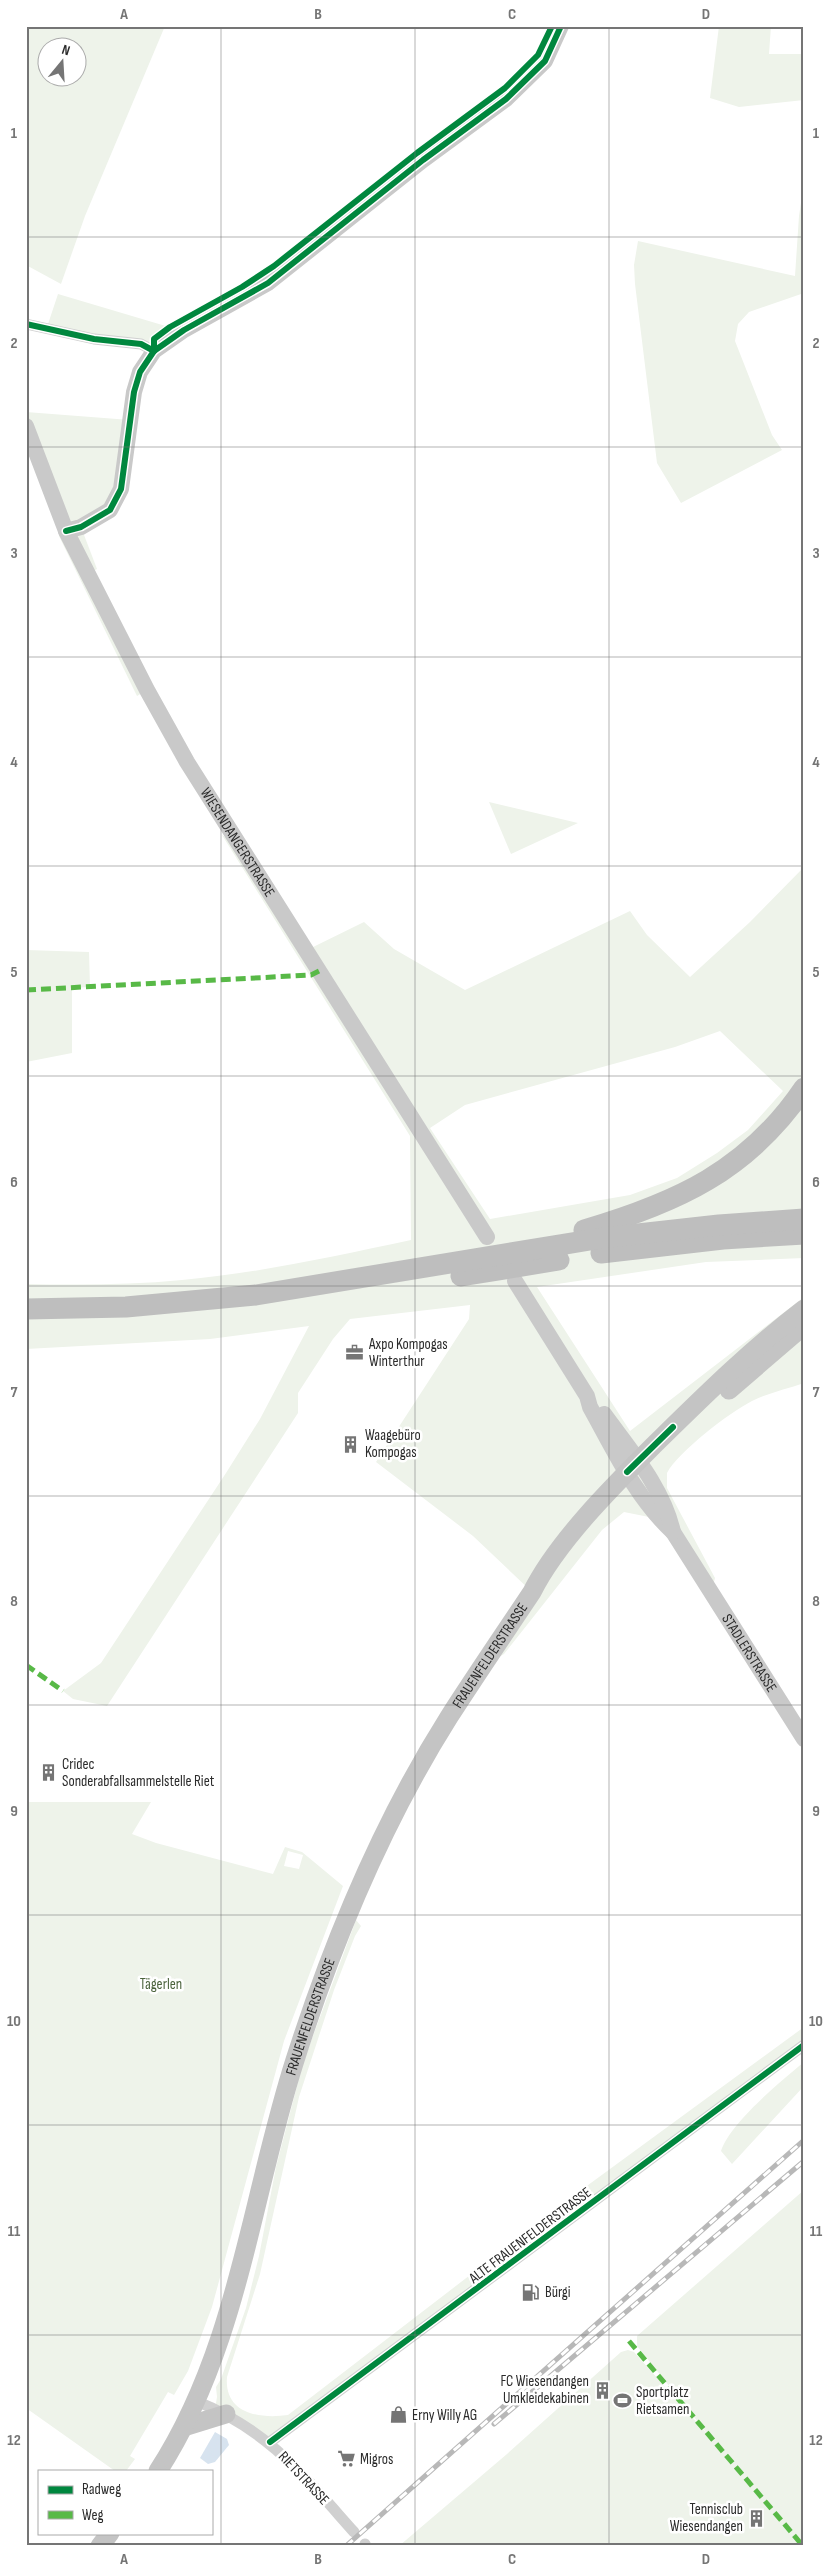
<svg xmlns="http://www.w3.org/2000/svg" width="830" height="2572" font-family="'Sofia Sans Condensed',sans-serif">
	<rect width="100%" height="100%" fill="#fff"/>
	<g fill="#eef3ea" fill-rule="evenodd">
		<path d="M26 26H165L85 216 61 284 26 265ZM48 48H78V78H48Z"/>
		<path d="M552 26H561L545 61 321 241 154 351 46 330 58 294 169 327 242 287 274 266 417 153 505 88 538 55Z"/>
		<path d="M719 26H771L769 54H804V100L739 107 710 98Z"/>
		<path d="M804 183V293L749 312 738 324 735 341 772 435 782 450 681 503 657 463 635 284 634 265 638 241 795 276 799 216Z"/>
		<path d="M26 412 130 420 121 489 81 527 97 569 89 573 147 690 137 696 59 536 66 530 26 427Z"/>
		<path d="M489 802 578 823 511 854Z"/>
		<path d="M222 835 239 846 307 950 364 922 394 949 465 990 630 911 647 935 690 977 750 922 804 867V1258L706 1262 537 1287 630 1431 804 1297V1383C787 1389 768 1393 752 1401 730 1412 678 1452 667 1473V1488L715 1578 713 1586 659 1519 624 1512 602 1530 504 1654 483 1667 532 1592 473 1536 376 1462 469 1319 470 1305 350 1319 333 1339 298 1393V1413L107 1706 73 1699 63 1691 101 1663 226 1473 260 1419 309 1326 210 1339 26 1349V1284C78 1285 131 1285 182 1280 260 1273 335 1256 411 1240L410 1136ZM720 1031 783 1091 748 1130 717 1153 677 1178 630 1195 490 1219 430 1128 465 1105 675 1047Z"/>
		<path d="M26 950 89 952 90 987 72 988V1053L26 1062Z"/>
		<path d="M26 1802H151L132 1834 156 1843 273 1874 285 1847 302 1852 343 1886 284 2041 212 2307 188 2371 174 2395 168 2392 130 2456 135 2459 126 2471H115L26 2408ZM288 1851 303 1855 299 1869 284 1866Z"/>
		<path d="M356 1920 361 1926 355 1936 334 1990 299 2097 260 2274 227 2377C224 2414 260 2419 288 2415L569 2199 804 2027V2045L270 2442 215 2409 217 2397 216 2387 221 2379 246 2308 259 2256 276 2167 303 2063Z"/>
		<path d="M804 2062V2086L732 2164 721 2151C730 2123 780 2082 804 2062Z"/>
		<path d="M804 2190V2546H399L507 2454 621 2352 628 2350 634 2352 710 2437 637 2346V2336Z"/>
	</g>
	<path fill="#d7e3ef" d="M215 2432 227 2439 229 2445 215 2462 208 2464 200 2458Z"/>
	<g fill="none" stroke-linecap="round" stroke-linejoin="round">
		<g stroke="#d0d0d0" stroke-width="11">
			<path d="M26 324 94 339 141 344 154 351"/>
			<path d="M196 2401C269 2430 304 2476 354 2532"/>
			<path d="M270 2442 804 2045"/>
			<path d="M365 2544 366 2546"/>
		</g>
		<g stroke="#c9c9c9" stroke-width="16">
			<path id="s1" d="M26 426 66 531 147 690 187 762 487 1237"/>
			<path d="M66 531 81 527 110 510 121 489 134 392 140 372 154 351 184 330 268 283 423 160 506 99 545 61 561 26"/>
			<path id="s2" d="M515 1281 587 1396 590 1407C614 1450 636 1498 673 1532L804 1739"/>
			<path d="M604 1414C630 1450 663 1487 673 1532"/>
		</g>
		<g stroke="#c4c4c4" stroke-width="19">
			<path d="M729 1390 801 1328"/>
			<path d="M184 2427 226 2414"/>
			<path id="s3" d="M158 2471C238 2348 251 2197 295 2060 333 1941 382 1823 449 1717 476 1675 504 1634 532 1592 557 1542 612 1487 652 1447 701 1399 749 1351 804 1309"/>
			<path d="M100 2546 110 2533"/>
		</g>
		<g stroke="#bebebe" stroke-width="21">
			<path d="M584 1230C676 1203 748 1171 804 1088"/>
			<path d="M601 1253 723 1239 804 1234"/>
			<path d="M461 1276 559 1260"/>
			<path d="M26 1309 126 1307 256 1295 602 1238 719 1225 804 1219"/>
		</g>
		<defs>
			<g id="rail">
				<path d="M494 2424 804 2161"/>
				<path d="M346 2546 804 2140"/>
			</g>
		</defs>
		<use href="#rail" stroke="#b8b8b8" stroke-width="5"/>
		<use href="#rail" stroke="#fff" stroke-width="3" stroke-dasharray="9" stroke-linecap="butt"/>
		<g stroke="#58b947" stroke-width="5" stroke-dasharray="10 5" stroke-linecap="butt">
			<path d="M26 990 311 975 319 971"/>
			<path d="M26 1665 63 1691"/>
			<path d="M629 2341 803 2546"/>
		</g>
		<defs>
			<g id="cycleway">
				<path d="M26 324 94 339 141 344 154 351"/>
				<path d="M154 351V339L170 327 242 287 274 266 417 153 505 88 538 55 552 26"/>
				<path d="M66 531 81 527 110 510 121 489 134 392 140 372 154 351 184 330 268 283 423 160 506 99 545 61 561 26"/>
				<path d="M627 1472 673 1427"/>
				<path d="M270 2442 804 2045"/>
			</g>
		</defs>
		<use href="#cycleway" stroke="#fff" stroke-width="9"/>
		<use href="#cycleway" stroke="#00873e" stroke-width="6"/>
	</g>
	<path fill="none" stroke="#757575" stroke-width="1" stroke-opacity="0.55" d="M221 26V2546M415 26V2546M609 26V2546M26 237H804M26 447H804M26 657H804M26 866H804M26 1076H804M26 1286H804M26 1496H804M26 1705H804M26 1915H804M26 2125H804M26 2335H804"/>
	<defs>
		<symbol id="office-bare" viewBox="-9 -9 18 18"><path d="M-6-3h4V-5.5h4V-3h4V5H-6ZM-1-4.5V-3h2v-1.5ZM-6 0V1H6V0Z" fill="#757575" stroke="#fff" stroke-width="2.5" paint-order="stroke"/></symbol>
		<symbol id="building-bare" viewBox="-9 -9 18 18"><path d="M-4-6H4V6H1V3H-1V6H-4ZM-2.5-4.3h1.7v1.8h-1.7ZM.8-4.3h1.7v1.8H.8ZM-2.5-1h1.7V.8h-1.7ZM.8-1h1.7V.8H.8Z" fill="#757575" stroke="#fff" stroke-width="2.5" paint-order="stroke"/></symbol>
		<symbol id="fuel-bare" viewBox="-9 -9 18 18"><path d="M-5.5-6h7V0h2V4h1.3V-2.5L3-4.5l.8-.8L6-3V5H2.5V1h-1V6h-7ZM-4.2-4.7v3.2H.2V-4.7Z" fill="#757575" stroke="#fff" stroke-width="2.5" paint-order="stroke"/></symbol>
		<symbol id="stadium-bare" viewBox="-9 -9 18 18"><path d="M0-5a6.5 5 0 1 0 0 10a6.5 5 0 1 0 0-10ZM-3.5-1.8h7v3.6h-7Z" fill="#757575" stroke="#fff" stroke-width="2.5" paint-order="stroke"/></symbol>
		<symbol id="shop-bare" viewBox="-9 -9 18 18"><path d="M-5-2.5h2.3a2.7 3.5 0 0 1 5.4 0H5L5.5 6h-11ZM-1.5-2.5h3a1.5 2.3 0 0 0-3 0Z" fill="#757575" stroke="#fff" stroke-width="2.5" paint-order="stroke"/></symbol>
		<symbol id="supermarket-bare" viewBox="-9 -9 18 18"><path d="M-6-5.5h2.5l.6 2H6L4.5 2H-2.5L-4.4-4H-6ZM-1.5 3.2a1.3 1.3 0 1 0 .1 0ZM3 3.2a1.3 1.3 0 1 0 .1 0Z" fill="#757575" stroke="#fff" stroke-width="2.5" paint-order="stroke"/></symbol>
	</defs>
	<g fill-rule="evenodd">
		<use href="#office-bare" x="342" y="1340" width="25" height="25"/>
		<use href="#building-bare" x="338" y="1432" width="25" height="25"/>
		<use href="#building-bare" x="36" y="1760" width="25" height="25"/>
		<use href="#fuel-bare" x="518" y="2280" width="25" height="25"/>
		<use href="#building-bare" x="590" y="2378" width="25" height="25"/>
		<use href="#stadium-bare" x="610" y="2388" width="25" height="25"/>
		<use href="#shop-bare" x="386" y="2402" width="25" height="25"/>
		<use href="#supermarket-bare" x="334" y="2446" width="25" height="25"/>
		<use href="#building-bare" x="744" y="2506" width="25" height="25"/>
	</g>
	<g text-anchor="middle" stroke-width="5" stroke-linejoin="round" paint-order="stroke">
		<g font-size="15" fill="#2b2b2b" stroke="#fff">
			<text dy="5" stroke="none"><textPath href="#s1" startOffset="468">WIESENDANGERSTRASSE</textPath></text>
			<text dy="5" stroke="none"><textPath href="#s2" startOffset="441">STADLERSTRASSE</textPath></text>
			<text dy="5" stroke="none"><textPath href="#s3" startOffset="886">FRAUENFELDERSTRASSE</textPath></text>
			<text dy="5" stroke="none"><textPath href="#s3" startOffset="481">FRAUENFELDERSTRASSE</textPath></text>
			<text transform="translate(530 2235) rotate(-37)" y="5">ALTE FRAUENFELDERSTRASSE</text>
			<text transform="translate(304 2478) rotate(47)" y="5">RIETSTRASSE</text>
		</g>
		<g font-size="15" fill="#2b2b2b" stroke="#fff" text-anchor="start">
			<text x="369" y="1349">Axpo Kompogas<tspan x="369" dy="17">Winterthur</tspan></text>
			<text x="365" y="1440">Waagebüro<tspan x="365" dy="17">Kompogas</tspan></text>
			<text x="62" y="1769">Cridec<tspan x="62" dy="17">Sonderabfallsammelstelle Riet</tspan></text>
			<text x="545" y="2297">Bürgi</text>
			<text x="589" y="2386" text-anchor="end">FC Wiesendangen<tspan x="589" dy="17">Umkleidekabinen</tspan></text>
			<text x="636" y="2397">Sportplatz<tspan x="636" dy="17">Rietsamen</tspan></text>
			<text x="412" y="2420">Erny Willy AG</text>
			<text x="360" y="2464">Migros</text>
			<text x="743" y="2514" text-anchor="end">Tennisclub<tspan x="743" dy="17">Wiesendangen</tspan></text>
		</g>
		<g font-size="15" fill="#4b633d" stroke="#fff">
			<text x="161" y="1989">Tägerlen</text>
		</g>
	</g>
	<rect width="830" height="2572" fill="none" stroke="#ffffff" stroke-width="55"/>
	<rect x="38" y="2470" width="175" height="65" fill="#ffffff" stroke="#aaaaaa"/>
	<rect x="48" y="2486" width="25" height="8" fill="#00873e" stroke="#aaaaaa"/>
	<text x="82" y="2494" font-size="15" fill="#2b2b2b">Radweg</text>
	<rect x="48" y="2511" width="25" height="8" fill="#58b947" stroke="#aaaaaa"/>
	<text x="82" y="2520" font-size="15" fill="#2b2b2b">Weg</text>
	<g transform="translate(62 62) rotate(18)"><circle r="24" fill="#ffffff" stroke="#aaaaaa"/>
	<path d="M0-4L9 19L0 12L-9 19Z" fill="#757575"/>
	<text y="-8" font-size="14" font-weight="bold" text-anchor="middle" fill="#2b2b2b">N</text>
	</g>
	<rect x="28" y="28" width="774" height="2516" fill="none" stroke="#757575" stroke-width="2"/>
	<g font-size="16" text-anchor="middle" font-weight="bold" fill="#757575">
		<text x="124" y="19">A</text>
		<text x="318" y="19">B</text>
		<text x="512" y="19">C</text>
		<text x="706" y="19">D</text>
		<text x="14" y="138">1</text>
		<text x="816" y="138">1</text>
		<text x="14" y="348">2</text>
		<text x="816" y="348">2</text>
		<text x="14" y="558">3</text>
		<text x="816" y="558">3</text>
		<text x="14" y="767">4</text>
		<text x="816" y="767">4</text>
		<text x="14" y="977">5</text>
		<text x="816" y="977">5</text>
		<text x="14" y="1187">6</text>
		<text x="816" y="1187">6</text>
		<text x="14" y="1397">7</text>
		<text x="816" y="1397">7</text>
		<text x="14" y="1606">8</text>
		<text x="816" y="1606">8</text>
		<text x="14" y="1816">9</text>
		<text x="816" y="1816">9</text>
		<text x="14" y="2026">10</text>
		<text x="816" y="2026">10</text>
		<text x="14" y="2236">11</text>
		<text x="816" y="2236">11</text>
		<text x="14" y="2445">12</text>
		<text x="816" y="2445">12</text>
		<text x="124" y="2564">A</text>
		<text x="318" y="2564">B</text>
		<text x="512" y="2564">C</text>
		<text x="706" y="2564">D</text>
	</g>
</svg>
